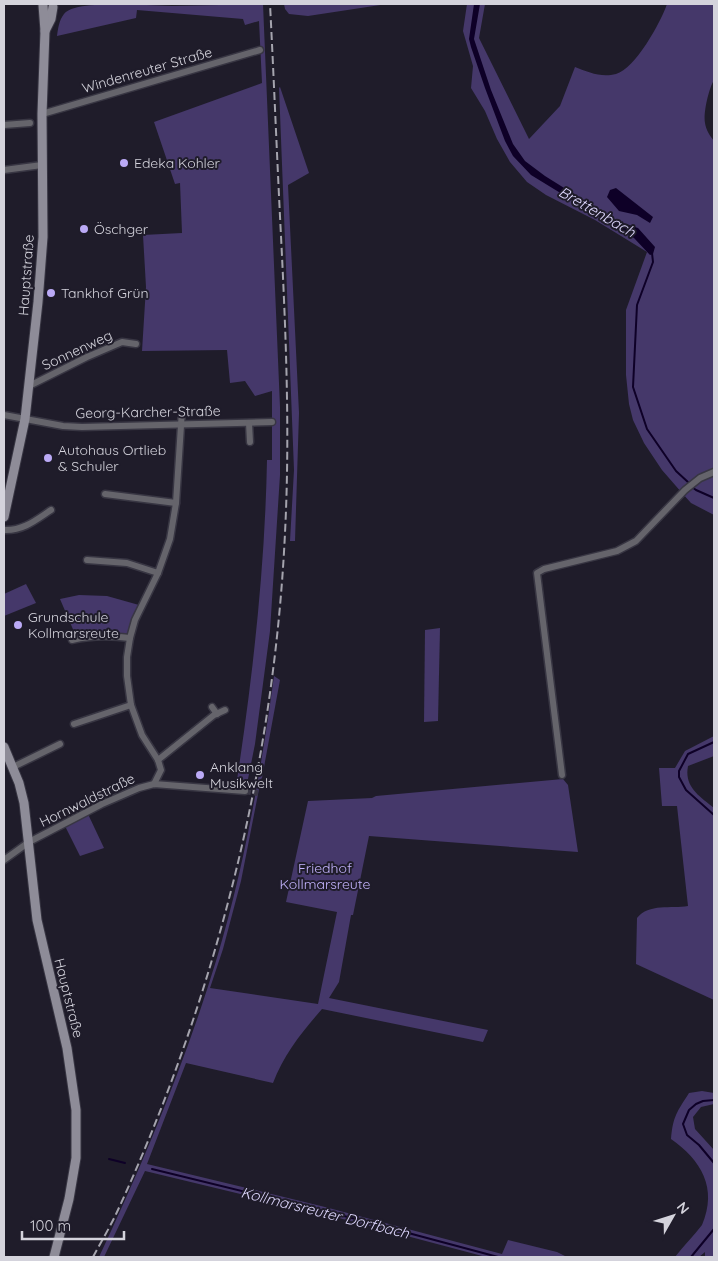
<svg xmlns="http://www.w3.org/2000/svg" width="718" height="1261" font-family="Quicksand,sans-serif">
	<rect width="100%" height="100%" fill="#1f1c2a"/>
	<g fill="#45386a">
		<path d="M121 4 172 6 263 4 280 407V475L270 631 255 744 246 789 231 788 232 780H237C253 674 265 567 267 460H272V391L255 396 245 381 230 383 227 350 142 351 146 287 143 235 182 233 180 183 175 184 154 122 262 83 259 21 245 25 243 19 137 10 136 18 57 36C58 29 59 20 64 14 73 3 107 5 121 4Z"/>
		<path d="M284 4H387L308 16 289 14 285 9Z"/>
		<path d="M467 4H485L479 38 529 139 560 106 575 67C588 72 601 78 616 74 635 69 661 22 667 4H714V80C709 88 703 113 705 123 706 130 710 136 714 141V515L691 503 682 493 662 470 644 443 633 420 629 404 626 375V310L647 252 595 220 546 195 527 182 510 162 497 139 485 111 471 88 473 66 463 31Z"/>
		<path d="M280 87 309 173 288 185 299 413 295 541H290L294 470 279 88Z"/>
		<path d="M26 584 36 603 4 616V594Z"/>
		<path d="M79 595 107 596 139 605 128 635 102 632 75 634 60 599Z"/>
		<path d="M440 628 438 721 424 722 425 630Z"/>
		<path d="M274 676 280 680 262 778 261 779 241 881 223 949 210 988 318 1004 337 912 286 902 308 801 372 798 376 796 563 779 568 785 578 852 369 836 353 915H351L339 982 329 998 488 1030 483 1042 322 1009C302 1032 284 1054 273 1083L186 1063 147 1164 325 1207 502 1254 508 1240 557 1252 567 1257H486L324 1214 145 1171 104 1257H99C144 1161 185 1063 216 961 244 868 261 772 274 676Z"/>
		<path d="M714 736V756L688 766C684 787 699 796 714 808V1000L636 964 637 918C649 903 671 909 688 906L677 806H662L659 768H675L685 751Z"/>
		<path d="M87 812 104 848 80 856 64 824Z"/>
		<path d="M702 1091 714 1093V1104L701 1107 693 1117 695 1129 714 1150V1257H705V1252L699 1257H675C683 1246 694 1236 702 1225 718 1188 701 1160 671 1139 673 1116 677 1112 689 1093Z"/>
	</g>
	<g fill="#0e0027">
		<path d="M474 4H480L474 39 491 90 513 144 525 161 545 176 617 221 638 228 655 247 653 254 650 255 634 238 531 175 513 156 505 141 485 88 471 47 469 39Z"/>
		<path d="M616 188 653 217 650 223 637 215 619 211 607 197 610 190Z"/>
	</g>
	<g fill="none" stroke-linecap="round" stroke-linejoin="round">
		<g stroke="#0e0027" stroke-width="2">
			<path d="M652 253 653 262 637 305 633 387 647 429 676 471 689 483"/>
			<path d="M692 487 696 490 714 498"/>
			<path d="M714 742 688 754 679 771V777L686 790 714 815"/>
			<path d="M714 1100 703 1101 696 1104 689 1110 683 1124 687 1135 699 1145 714 1163"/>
			<path d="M109 1159 125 1163"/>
			<path d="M152 1169 356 1219 498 1257"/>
			<path d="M691 1257 714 1229"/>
		</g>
		<path stroke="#3a3745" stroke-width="6" stroke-dasharray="6 3" stroke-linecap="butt" d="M245 791 258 793"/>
		<defs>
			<g id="street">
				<path d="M42 114 260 50"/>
				<path d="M4 125 30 123"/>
				<path d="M4 170 42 165"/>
				<path d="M29 386 87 357 122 342 136 344"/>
				<path d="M4 415 63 426 82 427 272 422"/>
				<path d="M249 423 250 442"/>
				<path d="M105 494 176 503"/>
				<path d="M4 530C23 531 36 520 51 510"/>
				<path d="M87 560 127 563 158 573"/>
				<path d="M72 640C92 635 109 635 130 638"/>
				<path d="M212 707 217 714"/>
				<path d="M74 724 131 705"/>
				<path d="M158 760 214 715 225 710"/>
				<path d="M13 767 60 744"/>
				<path d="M562 775 537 573 544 569 617 551 636 541 685 490 700 478 714 472"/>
				<path d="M154 784 161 770 158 760 142 735 131 705 127 676V657L130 638 135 620 158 573 170 539 176 503 182 410"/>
				<path d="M4 860 29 842 102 804 139 788 154 784 245 791"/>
			</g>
			<g id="secondary">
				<path d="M45 31 51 19 53 7"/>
				<path d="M4 517 25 419 38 302 43 237 42 114 45 31 43 5"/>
				<path d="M4 747 19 783 24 803 37 920 67 1048 76 1110V1158L69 1199 54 1257"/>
			</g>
		</defs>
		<use href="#street" stroke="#383643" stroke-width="9"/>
		<use href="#secondary" stroke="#383643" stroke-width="11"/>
		<use href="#street" stroke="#65646b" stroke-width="6"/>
		<use href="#secondary" stroke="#8e8c98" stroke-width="9"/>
		<path stroke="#a5a4ae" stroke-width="2" stroke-dasharray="8 4" stroke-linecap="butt" d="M93 1257C101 1242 110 1227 117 1212 215 1000 274 766 285 533 290 434 286 335 281 236 277 159 274 81 270 4"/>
	</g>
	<g fill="#bbaaf6" stroke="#1f1c2a" stroke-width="2">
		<circle cx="124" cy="163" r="5"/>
		<circle cx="84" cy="229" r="5"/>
		<circle cx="51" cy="293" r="5"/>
		<circle cx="48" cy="458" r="5"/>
		<circle cx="18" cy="625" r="5"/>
		<circle cx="200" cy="775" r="5"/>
	</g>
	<g text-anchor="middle" stroke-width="4" stroke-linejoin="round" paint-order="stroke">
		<g font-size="14" fill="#d4d3dc" stroke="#1f1c2a">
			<text transform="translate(147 70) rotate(-16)" y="5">Windenreuter Straße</text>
			<text transform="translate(26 275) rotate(-86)" y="5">Hauptstraße</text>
			<text transform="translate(77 350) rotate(-25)" y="5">Sonnenweg</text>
			<text transform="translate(148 412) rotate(-1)" y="5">Georg-Karcher-Straße</text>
			<text transform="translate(87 800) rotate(-26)" y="5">Hornwaldstraße</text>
			<text transform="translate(69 998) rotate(76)" y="5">Hauptstraße</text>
		</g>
		<g font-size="14" fill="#d4d3dc" stroke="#1f1c2a" text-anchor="start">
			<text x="134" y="168">Edeka Kohler</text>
			<text x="94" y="234">Öschger</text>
			<text x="61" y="298">Tankhof Grün</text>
			<text x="58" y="455">Autohaus Ortlieb<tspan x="58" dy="16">&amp; Schuler</tspan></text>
			<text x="28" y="622">Grundschule<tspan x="28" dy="16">Kollmarsreute</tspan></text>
			<text x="210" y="772">Anklang<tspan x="210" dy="16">Musikwelt</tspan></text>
		</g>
		<g font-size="14" fill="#c4b4fe" stroke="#1f1c2a">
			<text x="325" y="873">Friedhof<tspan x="325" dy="16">Kollmarsreute</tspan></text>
		</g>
		<g font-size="15" font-style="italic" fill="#dcd5fb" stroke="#1f1c2a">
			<text transform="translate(597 212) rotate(30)" y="5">Brettenbach</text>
			<text transform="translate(325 1213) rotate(14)" y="5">Kollmarsreuter Dorfbach</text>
		</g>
	</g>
	<rect width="718" height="1261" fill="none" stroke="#d4d3dc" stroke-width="10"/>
	<g transform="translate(673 1216) rotate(51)" stroke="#1f1c2a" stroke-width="4" paint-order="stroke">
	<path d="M0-4L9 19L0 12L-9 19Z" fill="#d4d3dc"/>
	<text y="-8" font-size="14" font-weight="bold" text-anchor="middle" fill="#d4d3dc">N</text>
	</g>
	<path d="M22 1231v8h102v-8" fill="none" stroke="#d4d3dc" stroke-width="2.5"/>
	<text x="30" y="1231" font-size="15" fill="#d4d3dc" stroke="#1f1c2a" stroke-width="4" paint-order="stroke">100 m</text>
</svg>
